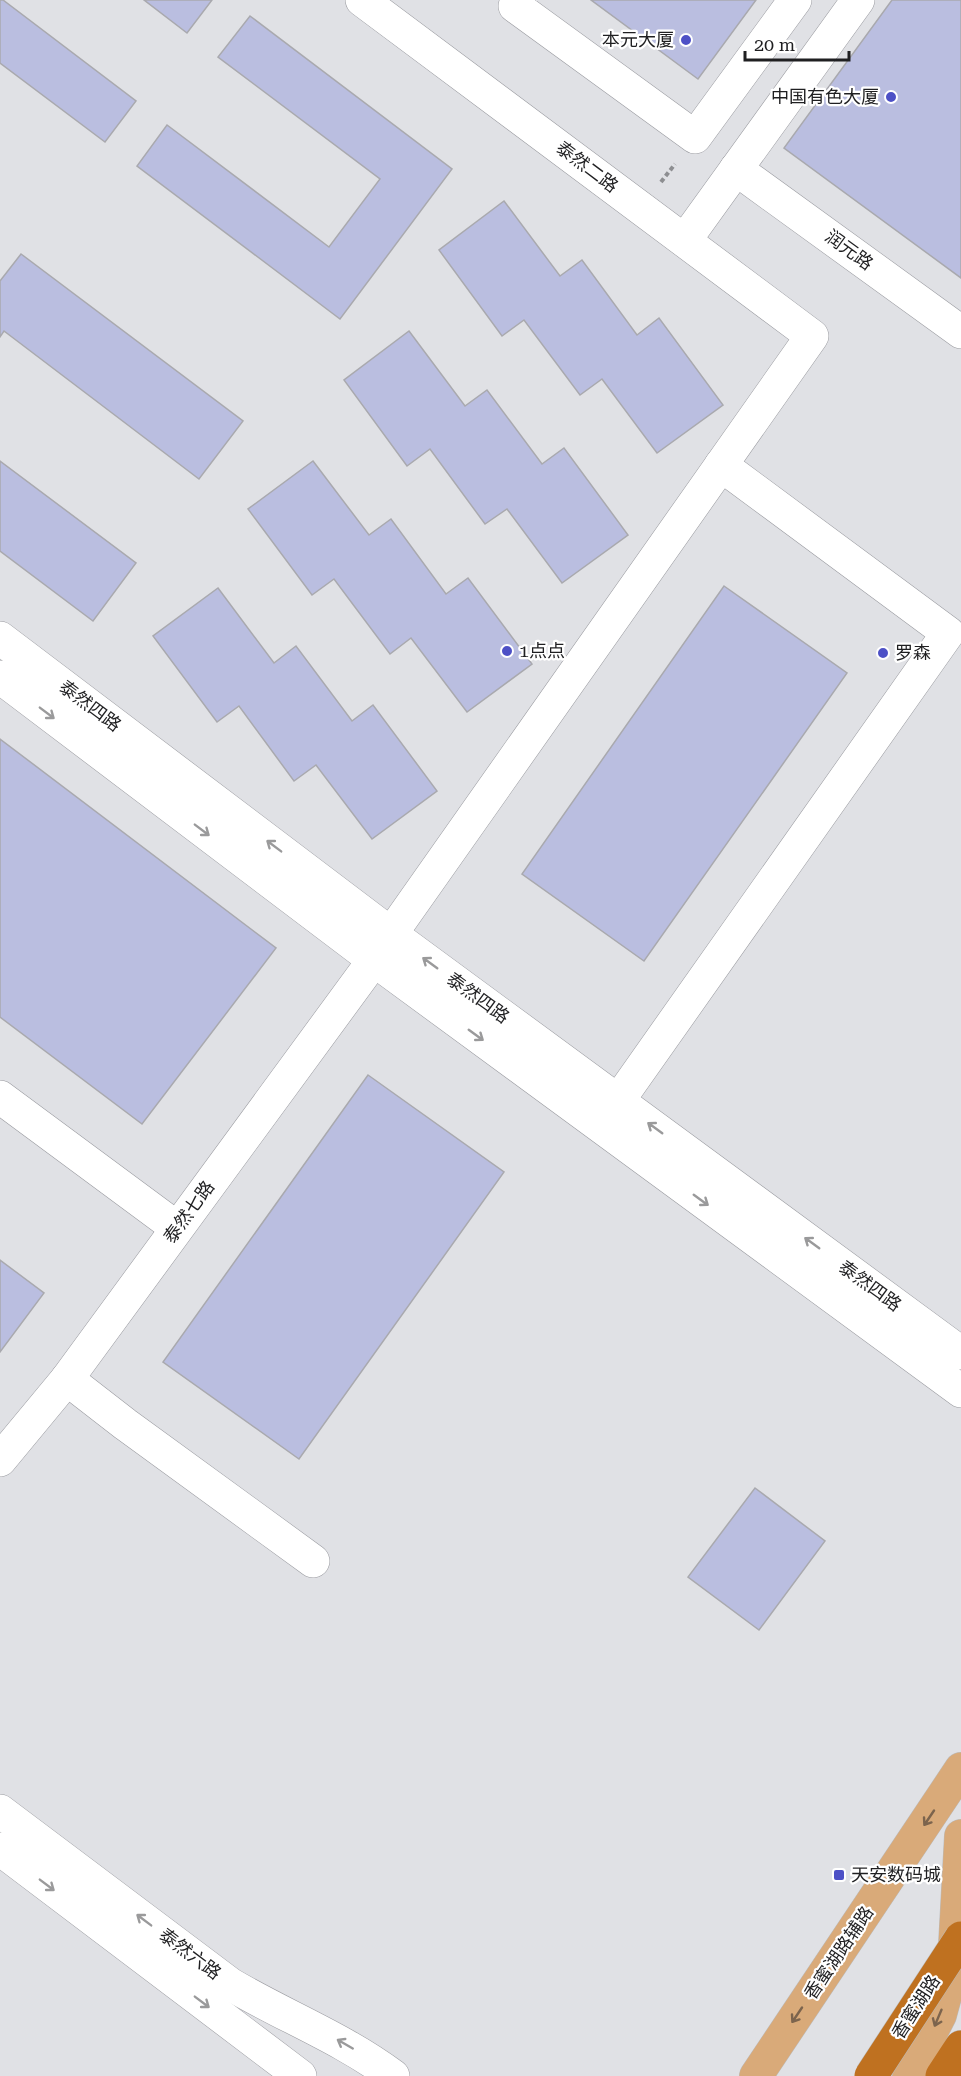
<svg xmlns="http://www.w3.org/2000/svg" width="961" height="2076" font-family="'Roboto Serif','Noto Sans SC',serif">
	<rect width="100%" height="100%" fill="#e0e1e5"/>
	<g fill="#babee0" stroke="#a9a9ae" stroke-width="1.5">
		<path d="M0 0H3L136 101 105 142 0 63Z"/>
		<path d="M144 0H212L187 33Z"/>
		<path d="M591 0H756L698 79Z"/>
		<path d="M892 0H961V278L784 148Z"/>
		<path d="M250 16 452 169 340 319 137 166 167 125 329 247 380 179 218 57Z"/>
		<path d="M504 201 560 276 582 260 637 335 659 318 723 405 657 453 602 379 580 395 524 320 502 336 439 250Z"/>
		<path d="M21 254 243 421 199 479 4 331 0 337V281Z"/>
		<path d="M409 331 465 406 487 390 542 464 564 448 628 535 562 583 507 509 485 524 430 449 407 466 344 380Z"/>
		<path d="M0 461 136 563 93 621 0 551Z"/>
		<path d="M313 461 369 535 391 519 446 594 468 578 532 664 467 712 411 638 390 654 334 579 312 595 248 509Z"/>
		<path d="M724 586 847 673 644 961 522 874Z"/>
		<path d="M218 588 274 663 296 646 352 721 373 705 437 791 372 839 316 765 294 781 239 706 217 722 153 636Z"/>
		<path d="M0 739 276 948 142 1124 0 1017Z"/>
		<path d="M368 1075 504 1172 299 1459 163 1362Z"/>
		<path d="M0 1260 44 1293 0 1352Z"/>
		<path d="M755 1488 825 1541 759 1630 688 1577Z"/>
	</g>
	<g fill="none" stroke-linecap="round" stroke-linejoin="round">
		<defs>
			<g id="minor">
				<path d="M362 0 812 336 391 934"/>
				<path d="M519 0 515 6 695 137 795 0"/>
				<path d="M736 169 961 332"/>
				<path d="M685 240 858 0"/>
				<path d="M0 638 391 934 961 1353"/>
				<path d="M0 677 374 960 961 1391"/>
				<path d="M0 1097 177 1228"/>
				<path d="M618 1101 948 633 721 465"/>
				<path d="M67 1379 125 1424 313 1561"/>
				<path d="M0 1460 67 1379 374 960"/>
				<path d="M0 1811 230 1984C284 2016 342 2038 393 2076"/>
				<path d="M0 1849 300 2076"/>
			</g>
			<g id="major">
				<path d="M756 2076 961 1769"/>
				<path d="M909 2076 940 2015 954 1963 961 1836"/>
			</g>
			<path id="highway" d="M942 2076 961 2047"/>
		</defs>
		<use href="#minor" stroke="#9a9ba0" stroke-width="34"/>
		<use href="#major" stroke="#bcbcbc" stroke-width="34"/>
		<use href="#highway" stroke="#bcbcbc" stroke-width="34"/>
		<path stroke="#8d8e91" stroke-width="4" stroke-dasharray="4.5 3" stroke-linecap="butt" d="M661 182 675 164"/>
		<use href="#minor" stroke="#fff" stroke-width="33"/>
		<use href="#major" stroke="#d9aa79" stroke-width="33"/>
		<use href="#highway" stroke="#bf7120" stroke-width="33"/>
		<defs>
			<path id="highway-bridge" d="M871 2076 961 1938"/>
		</defs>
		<use href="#highway-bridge" stroke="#bcbcbc" stroke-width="34" stroke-linecap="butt"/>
		<use href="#highway-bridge" stroke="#bf7120" stroke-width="33"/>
	</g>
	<defs><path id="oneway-shaft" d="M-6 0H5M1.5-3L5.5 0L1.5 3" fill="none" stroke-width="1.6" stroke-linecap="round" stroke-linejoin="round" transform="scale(1.5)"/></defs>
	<g stroke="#9a9a9b">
		<use href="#oneway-shaft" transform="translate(47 713) rotate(37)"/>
		<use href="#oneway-shaft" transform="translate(202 830) rotate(37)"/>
		<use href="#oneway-shaft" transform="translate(274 846) rotate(-143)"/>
		<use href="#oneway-shaft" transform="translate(430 963) rotate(-144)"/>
		<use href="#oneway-shaft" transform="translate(476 1035) rotate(36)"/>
		<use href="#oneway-shaft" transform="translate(655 1128) rotate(-144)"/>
		<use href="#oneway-shaft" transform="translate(701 1200) rotate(36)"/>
		<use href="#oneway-shaft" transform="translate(812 1243) rotate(-144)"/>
		<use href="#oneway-shaft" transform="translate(47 1885) rotate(37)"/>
		<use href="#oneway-shaft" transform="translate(144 1920) rotate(-143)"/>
		<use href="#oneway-shaft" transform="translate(202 2002) rotate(37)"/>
		<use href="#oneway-shaft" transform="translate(345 2044) rotate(-150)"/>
	</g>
	<g stroke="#7c644d">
		<use href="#oneway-shaft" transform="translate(929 1818) rotate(124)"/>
		<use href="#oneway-shaft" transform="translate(797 2015) rotate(124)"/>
		<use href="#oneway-shaft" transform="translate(938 2018) rotate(113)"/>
	</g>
	<g fill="#4d50c6" stroke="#fff" stroke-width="2">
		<circle cx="686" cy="40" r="6"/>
		<circle cx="891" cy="97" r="6"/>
		<circle cx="507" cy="651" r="6"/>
		<circle cx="883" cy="653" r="6"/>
		<rect x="833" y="1869" width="12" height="12" rx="3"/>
	</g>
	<g text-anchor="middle" stroke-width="4.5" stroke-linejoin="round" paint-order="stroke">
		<g font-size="18" fill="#1f1f21" stroke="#fff" text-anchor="start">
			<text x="674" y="46" text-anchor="end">本元大厦</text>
			<text x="879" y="103" text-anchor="end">中国有色大厦</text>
			<text x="519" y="657">1点点</text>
			<text x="895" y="659">罗森</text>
			<text x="851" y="1881">天安数码城</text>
		</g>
		<g font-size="18" fill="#1f1f21" stroke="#fff">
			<text transform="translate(587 167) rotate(37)" y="6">泰然二路</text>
			<text transform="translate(849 250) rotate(36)" y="6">润元路</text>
			<text transform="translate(90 706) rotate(37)" y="6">泰然四路</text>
			<text transform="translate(478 998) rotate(36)" y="6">泰然四路</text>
			<text transform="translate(189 1212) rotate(-54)" y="6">泰然七路</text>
			<text transform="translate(870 1286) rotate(36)" y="6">泰然四路</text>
			<text transform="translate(839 1953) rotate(-56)" y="6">香蜜湖路辅路</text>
			<text transform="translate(190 1954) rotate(37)" y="6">泰然六路</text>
			<text transform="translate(916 2007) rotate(-57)" y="6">香蜜湖路</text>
		</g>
	</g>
	<path d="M745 51v9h104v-9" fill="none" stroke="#1f1f21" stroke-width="3"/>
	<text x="754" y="51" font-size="18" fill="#1f1f21" stroke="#ffffff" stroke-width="4.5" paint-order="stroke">20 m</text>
</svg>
